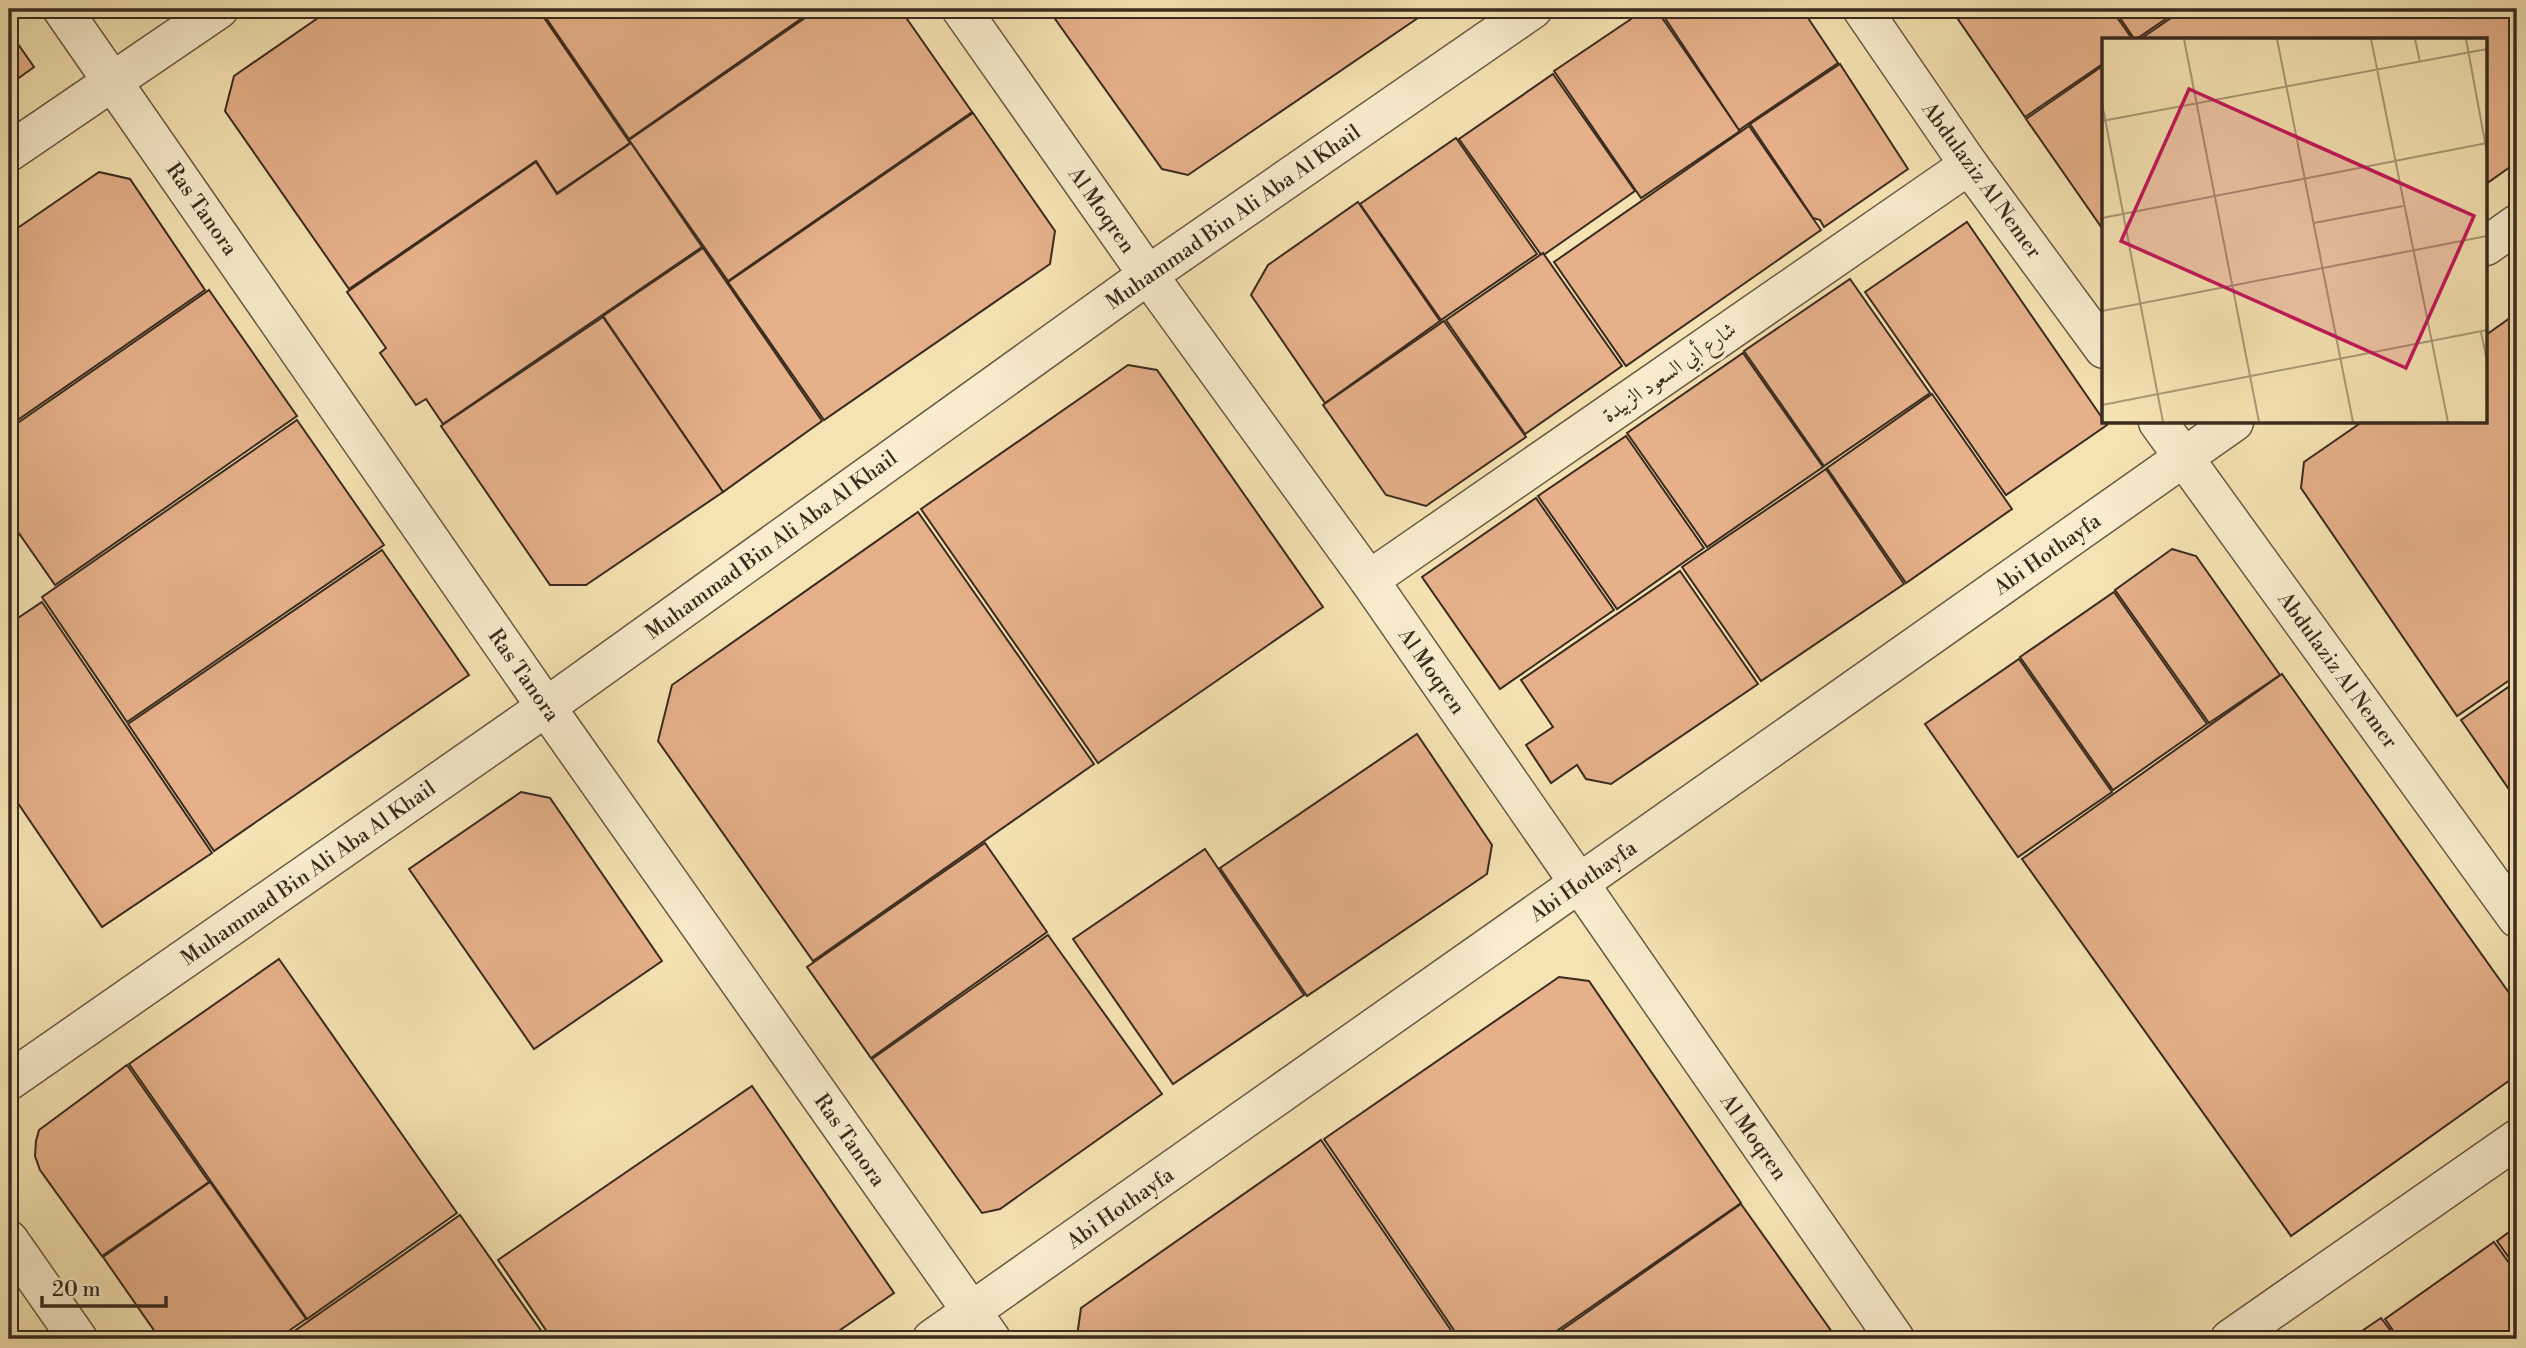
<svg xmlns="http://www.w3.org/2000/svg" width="2526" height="1348" font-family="'Libre Bodoni',Amiri,serif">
	<rect width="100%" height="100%" fill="#f6e3b3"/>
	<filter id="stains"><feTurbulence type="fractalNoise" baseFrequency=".00286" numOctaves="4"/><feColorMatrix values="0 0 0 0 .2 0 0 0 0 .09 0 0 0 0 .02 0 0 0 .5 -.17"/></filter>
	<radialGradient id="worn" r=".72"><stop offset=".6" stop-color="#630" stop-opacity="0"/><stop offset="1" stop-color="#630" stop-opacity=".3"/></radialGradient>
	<g fill="#e5b08a" stroke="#3a2b1e" stroke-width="2">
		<path d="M331 9H538L630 143 557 193 536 161 349 289 225 111 234 76Z"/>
		<path d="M540 9H815L629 139Z"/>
		<path d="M818 9H900L972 112 728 281 629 140Z"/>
		<path d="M1048 9H1431L1188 175 1162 169Z"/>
		<path d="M1646 9H1656L1740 131 1641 198 1554 71Z"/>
		<path d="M1659 9H1802L1838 63 1739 130Z"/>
		<path d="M1951 9H2111L2133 40H2104V63L2025 117Z"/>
		<path d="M2114 9H2180L2135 40Z"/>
		<path d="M2184 9H2517V162L2486 184V40H2139Z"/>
		<path d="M9 31 34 67 9 85Z"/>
		<path d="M1840 64 1908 169 1824 227 1820 220 1813 218 1750 124Z"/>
		<path d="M2104 65V231L2026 119Z"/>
		<path d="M1553 74 1635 191 1542 256 1459 139Z"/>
		<path d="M973 113 1055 231 1050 264 824 420 728 282Z"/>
		<path d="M1749 126 1821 230 1626 366 1554 262Z"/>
		<path d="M1456 138 1537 254 1441 320 1360 204Z"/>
		<path d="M631 143 702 247 443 424 426 399 416 405 380 353 386 348 347 292 536 162 557 194Z"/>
		<path d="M99 172 130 179 205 290 9 426V234Z"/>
		<path d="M1358 202 1440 321 1325 403 1251 295 1268 265Z"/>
		<path d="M1967 222 2107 425 2006 495 1865 292Z"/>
		<path d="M703 248 822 421 723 492 603 316Z"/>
		<path d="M1543 253 1622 366 1525 434 1446 320Z"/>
		<path d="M1850 279 1930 393 1824 466 1744 351Z"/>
		<path d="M209 290 297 416 55 585 9 519V429Z"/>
		<path d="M2517 313V675L2457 716 2301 488 2304 462 2362 422H2486V335Z"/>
		<path d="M603 317 723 492 586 585H550L441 426Z"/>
		<path d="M1444 321 1526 437 1426 506 1386 495 1323 405Z"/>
		<path d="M1743 353 1823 467 1707 547 1627 433Z"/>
		<path d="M1128 365 1157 370 1323 607 1098 763 921 509Z"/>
		<path d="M1932 394 2012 509 1906 583 1827 468Z"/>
		<path d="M297 420 384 545 127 722 42 597Z"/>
		<path d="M1626 436 1704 548 1617 609 1538 496Z"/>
		<path d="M1826 469 1904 584 1761 681 1682 567Z"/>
		<path d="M1536 498 1614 610 1500 689 1422 577Z"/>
		<path d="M918 512 1094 764 813 961 658 741 672 685Z"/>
		<path d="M2172 549 2196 556 2280 675 2209 723 2115 590Z"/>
		<path d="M382 550 469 675 214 851 128 724Z"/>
		<path d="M1680 571 1758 684 1611 784 1586 779 1577 765 1551 783 1526 745 1553 727 1521 680Z"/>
		<path d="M2114 592 2207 724 2113 790 2020 657Z"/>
		<path d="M42 602 212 853 102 927 9 790V624Z"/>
		<path d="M2019 659 2112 792 2018 857 1925 724Z"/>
		<path d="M2282 674 2517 1004V1075L2291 1236 2022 859Z"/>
		<path d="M2517 681V801L2461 720Z"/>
		<path d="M1417 734 1492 845 1487 874 1307 996 1220 868Z"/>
		<path d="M521 792 550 798 662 961 534 1049 409 869Z"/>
		<path d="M985 843 1047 932 871 1058 807 967Z"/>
		<path d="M1205 849 1304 995 1173 1084 1073 939Z"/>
		<path d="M1048 935 1162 1094 1000 1209 982 1213 872 1059Z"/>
		<path d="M279 959 457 1213 307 1319 129 1064Z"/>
		<path d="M1559 977 1589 981 1741 1203 1545 1339H1460L1324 1139Z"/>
		<path d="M127 1065 209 1182 102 1256 40 1170 35 1156 36 1141 39 1130Z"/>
		<path d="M752 1086 894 1293 827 1339H552L498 1260Z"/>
		<path d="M1321 1140 1457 1339H1079L1077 1336 1081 1308Z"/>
		<path d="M210 1182 306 1319 277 1339H160L103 1257Z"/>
		<path d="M1741 1204 1837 1339H1549Z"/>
		<path d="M460 1215 547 1339H283Z"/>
		<path d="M2517 1226V1269L2497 1241Z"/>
		<path d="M2494 1242 2517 1274V1339H2399L2385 1319Z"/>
		<path d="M2381 1318 2397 1339H2350Z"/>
	</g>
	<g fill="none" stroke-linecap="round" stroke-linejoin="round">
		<defs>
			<g id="minor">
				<path d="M62 9 546 707 991 1339"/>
				<path d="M961 9 1148 275 1369 580 1895 1339"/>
				<path d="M1862 9 1969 165 2104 349"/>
				<path d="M9 152 219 9"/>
				<path d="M2486 246 2517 224"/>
				<path d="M2158 422 2517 918"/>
				<path d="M1369 580 1969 165"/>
				<path d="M9 1081 546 707 1148 275 1533 9"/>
				<path d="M9 1240 78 1339"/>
				<path d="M932 1339 2234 422"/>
				<path d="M2230 1339 2517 1139"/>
			</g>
		</defs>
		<use href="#minor" stroke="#695943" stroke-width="41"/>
		<use href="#minor" stroke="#f9edce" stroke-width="38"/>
	</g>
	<g text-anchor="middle" stroke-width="7" stroke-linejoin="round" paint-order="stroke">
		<g font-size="21" fill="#3a2b1e" stroke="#f9edce">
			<text transform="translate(1982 180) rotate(54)" y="7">Abdulaziz Al Nemer</text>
			<text transform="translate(202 209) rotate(55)" y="7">Ras Tanora</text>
			<text transform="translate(1102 210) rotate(55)" y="7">Al Moqren</text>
			<text transform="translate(1233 217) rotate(-35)" y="7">Muhammad Bin Ali Aba Al Khail</text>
			<text transform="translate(1669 372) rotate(-35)" y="7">شارع أبي السعود الزبيدة</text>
			<text transform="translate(771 545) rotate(-36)" y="7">Muhammad Bin Ali Aba Al Khail</text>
			<text transform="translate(2047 554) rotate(-35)" y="7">Abi Hothayfa</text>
			<text transform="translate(2338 670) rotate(54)" y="7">Abdulaziz Al Nemer</text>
			<text transform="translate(1432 671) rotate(55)" y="7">Al Moqren</text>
			<text transform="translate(524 675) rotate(55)" y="7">Ras Tanora</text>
			<text transform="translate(308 873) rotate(-35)" y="7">Muhammad Bin Ali Aba Al Khail</text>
			<text transform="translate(1583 881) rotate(-35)" y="7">Abi Hothayfa</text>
			<text transform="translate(1754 1137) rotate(55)" y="7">Al Moqren</text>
			<text transform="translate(850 1140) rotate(55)" y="7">Ras Tanora</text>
			<text transform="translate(1120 1208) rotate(-35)" y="7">Abi Hothayfa</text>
		</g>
	</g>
	<g transform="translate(2102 38)">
		<rect width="385" height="385" fill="#f6e3b3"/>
		<path fill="none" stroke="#ab9977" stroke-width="2" d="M82 1 157 384M175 1 251 384M269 1 346 384M313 1 318 24M364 1 385 115M0 65 61 384M0 83 385 11M0 180 385 105M212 185 301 168M0 273 385 198M379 294 385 323M0 367 385 292"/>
		<path fill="#c2185b" fill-opacity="0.15" stroke="#c2185b" stroke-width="3.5" d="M87 51 372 178 304 330 19 203Z"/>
		<rect width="385" height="385" fill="none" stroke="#3a2b1e" stroke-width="3.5"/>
	</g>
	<rect width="2526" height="1348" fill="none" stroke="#f6e3b3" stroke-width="35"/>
	<rect x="10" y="10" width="2505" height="1327" fill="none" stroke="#3a2b1e" stroke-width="3.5"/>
	<rect x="18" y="18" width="2491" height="1313" fill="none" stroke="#3a2b1e" stroke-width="2"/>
	<path d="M42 1296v10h124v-10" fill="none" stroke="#3a2b1e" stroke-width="3.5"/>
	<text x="52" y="1296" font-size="21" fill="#3a2b1e" stroke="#f9edce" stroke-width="5" paint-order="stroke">20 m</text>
	<rect width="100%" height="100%" filter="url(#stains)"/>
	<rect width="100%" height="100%" fill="url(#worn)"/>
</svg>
